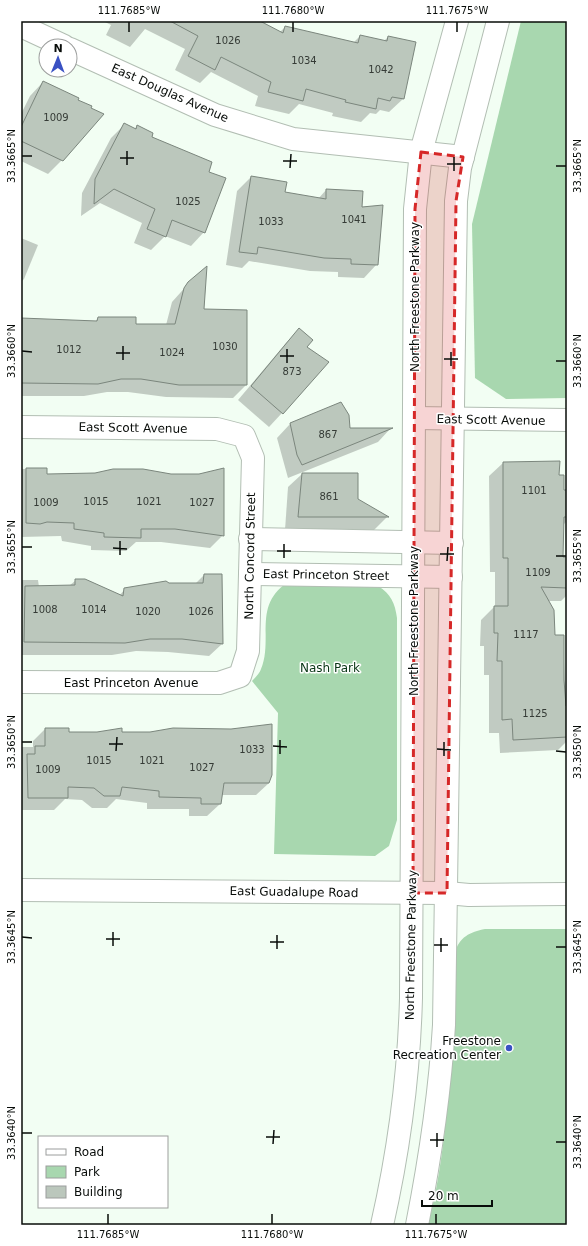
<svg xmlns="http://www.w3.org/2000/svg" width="588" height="1246" font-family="'DejaVu Sans',sans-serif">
	<rect width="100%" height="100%" fill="#f2fef3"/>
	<g fill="#a8d7af">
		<path d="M521 21H567V398L506 399 475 378 472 224Z"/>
		<path d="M284 585 378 586C391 594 395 603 397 618V820L389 846 375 856 274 854 278 713 252 681C255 678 260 673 261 669 273 640 254 608 284 585Z"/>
		<path d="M485 929H567V1225H428C451 1138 450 1043 455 953 459 937 470 932 485 929Z"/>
	</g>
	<g fill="#0003">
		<path d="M103 21H258L280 32 285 27 353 43 360 36 384 41 388 37 403 99 389 112 380 110 376 114 370 113 361 122 332 116 333 113 299 104 289 114 255 106 258 96 211 72 200 83 175 70 185 49 145 29 130 47 106 35 111 25Z"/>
		<path d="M43 82 62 160 48 174 21 161V114L30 96Z"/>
		<path d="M124 125 134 129 138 126 150 138 208 172 204 232 191 246 165 236 151 250 134 243 142 223 100 203 81 216 82 193 111 138Z"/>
		<path d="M251 177 284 193 318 199 326 190 361 208 377 264 364 278 338 277V272L310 271 249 261 242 268 226 265 237 191Z"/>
		<path d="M21 238 38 245 24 279 21 282Z"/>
		<path d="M189 283 202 310 246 385 233 398 166 397 128 392H107L84 396H21V319L95 322 98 318 135 325H166L172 302Z"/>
		<path d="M299 330 306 347 282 413 269 427 238 400 286 343Z"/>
		<path d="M290 424 349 428 390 429 378 442 288 478 277 438Z"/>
		<path d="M558 462V476L563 491H567V521L562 526V558H567V595L561 601H547L554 636H563L567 741 558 750 500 753 499 733H489V675H484V646H480L481 620 495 606V572H490L489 476 503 463Z"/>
		<path d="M21 469H46V475L223 535 210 548 161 542H136L126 551 91 550V546L62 541 61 536 21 537Z"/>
		<path d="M302 474 357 500 387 517 374 530H285L288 487Z"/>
		<path d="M204 575 222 644 209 656 168 652 136 651 112 655H21V580H38L39 587 69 586 76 580 119 596 125 589 169 584H195Z"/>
		<path d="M45 729 68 733H121L269 783 256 795H221L220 804 207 816H189V809H147V803L116 799 107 808H92L82 800 65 799 54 810H21V747H33V741Z"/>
	</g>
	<g fill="#bbc7bc" stroke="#7b867d">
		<path d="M170 21H260L283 33 285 26 358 43 360 35 387 41 388 36 416 42 404 99 392 97 390 101 378 98 376 109 345 102 346 100 306 89 303 101 268 92 271 82 221 57 215 70 188 56 198 36Z"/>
		<path d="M43 81 79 98 78 100 92 106 91 108 104 114 63 161 21 141V127Z"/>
		<path d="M124 123 136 129 137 125 153 133 152 137 212 162 209 172 226 178 205 233 172 220 166 237 147 229 155 209 114 189 94 204 95 179Z"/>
		<path d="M251 176 287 182 285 192 326 199V189L363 191 362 207 383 205 378 265 351 264V259L324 258 258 247 257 254 239 252Z"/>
		<path d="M207 266 204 309 247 310V385H179L141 379H121L98 384 21 383V318L97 321 98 317H136V324H175L184 288 188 282Z"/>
		<path d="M299 328 313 340 307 347 329 362 283 414 251 386Z"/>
		<path d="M341 402 349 415 350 428H393L302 465 297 455 290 423Z"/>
		<path d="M560 461 559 475H564V490H567V517H564L563 557H567V588L541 587 554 610 555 635H564V680L566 706H567V737L513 740 512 719 502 720V661H497L498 633H494V606H508V558H503V462Z"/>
		<path d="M26 468H47V474L95 473 113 469H143L171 474H199L224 468V536L175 529H141V538L104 537V533L74 529V523L47 522 40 524 26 523Z"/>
		<path d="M302 473H358V499L389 517H298Z"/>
		<path d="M204 574H222L223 644 182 639H150L125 643 24 642 25 586 75 585V579H85L123 596 124 588 166 581 169 583H203Z"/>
		<path d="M272 724V775L269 783H224L221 804H201V798L159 797V791L122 787 120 796H104L94 788 68 787V798H28L27 754H35V746H45V728H69V732H97L122 728V732H150L173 728 231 729Z"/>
	</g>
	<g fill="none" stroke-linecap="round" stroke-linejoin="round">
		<defs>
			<g id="minor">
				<path d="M21 26 64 46"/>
				<path d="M70 49 215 115 293 139 463 157"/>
				<path d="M414 418 567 420"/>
				<path d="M21 427 217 429 244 436 253 458 248 651 240 676 219 683 21 682"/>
				<path d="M250 539 452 543"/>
				<path d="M250 574 451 577"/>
				<path d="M382 1225C399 1150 409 1075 411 998L415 209 421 152 457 21"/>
				<path d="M417 1225C430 1159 440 1092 444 1025L456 201 460 168 498 21"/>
			</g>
			<path id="major" d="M21 890 447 893 469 895 567 894"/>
		</defs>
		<use href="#minor" stroke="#b2beb3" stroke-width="24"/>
		<use href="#major" stroke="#b2beb3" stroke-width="24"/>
		<use href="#minor" stroke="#fff" stroke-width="22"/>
		<use href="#major" stroke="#fff" stroke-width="22"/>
	</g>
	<path fill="#d62828" fill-opacity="0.2" stroke="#d62828" stroke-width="3" stroke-dasharray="8 5" stroke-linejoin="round" d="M421 152 463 157 456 201 447 893H413L415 209Z"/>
	<path fill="none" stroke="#080c09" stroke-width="1.5" d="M129 32V22M293 32V22M457 32V22M22 156H32M120 158H134M283 161H297M447 164H461M127 165V151M556 166H566M290 168 291 154M454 171V157M22 351 32 352M116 353H130M280 356H294M444 359H458M123 360V346M556 361H566M287 363V349M451 366V352M22 547H32M113 548 127 549M277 551H291M440 554H454M120 555V541M556 556H566M284 558V544M447 561 448 547M22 742H32M109 744H123M273 746 287 747M437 749 451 750M116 751 117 737M556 751 566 752M280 754V740M444 756V742M22 937 32 938M106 939H120M270 942H284M434 945H448M113 946V932M556 947H566M277 949V935M441 952V938M22 1133H32M266 1137H280M430 1140H444M556 1142H566M273 1144 274 1130M437 1147V1133M108 1224V1214M272 1224V1214M436 1224V1214"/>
	<circle fill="#3951c3" stroke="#fff" stroke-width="1.5" cx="509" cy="1048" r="4"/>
	<g text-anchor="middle" stroke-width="3" stroke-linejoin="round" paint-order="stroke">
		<g font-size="10" fill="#353b36">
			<text x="228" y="44">1026</text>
			<text x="304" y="64">1034</text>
			<text x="381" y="73">1042</text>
			<text x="56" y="121">1009</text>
			<text x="188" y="205">1025</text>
			<text x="354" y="223">1041</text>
			<text x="271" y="225">1033</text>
			<text x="225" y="350">1030</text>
			<text x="69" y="353">1012</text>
			<text x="172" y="356">1024</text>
			<text x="292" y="375">873</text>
			<text x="328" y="438">867</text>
			<text x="534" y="494">1101</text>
			<text x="329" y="500">861</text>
			<text x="96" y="505">1015</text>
			<text x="149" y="505">1021</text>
			<text x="46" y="506">1009</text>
			<text x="202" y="506">1027</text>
			<text x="538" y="576">1109</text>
			<text x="45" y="613">1008</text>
			<text x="94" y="613">1014</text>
			<text x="148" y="615">1020</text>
			<text x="201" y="615">1026</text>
			<text x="526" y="638">1117</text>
			<text x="535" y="717">1125</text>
			<text x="252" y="753">1033</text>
			<text x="99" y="764">1015</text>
			<text x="152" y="764">1021</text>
			<text x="202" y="771">1027</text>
			<text x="48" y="773">1009</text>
		</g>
		<g font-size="12" fill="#080c09" stroke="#fff">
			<text transform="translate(170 93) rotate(24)" y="4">East Douglas Avenue</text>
			<text transform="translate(415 297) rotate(-90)" y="4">North Freestone Parkway</text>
			<text transform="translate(491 420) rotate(1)" y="4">East Scott Avenue</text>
			<text transform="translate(133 428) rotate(1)" y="4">East Scott Avenue</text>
			<text transform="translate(250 556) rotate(-89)" y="4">North Concord Street</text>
			<text transform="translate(326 575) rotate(1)" y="4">East Princeton Street</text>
			<text transform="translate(414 621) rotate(-90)" y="4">North Freestone Parkway</text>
			<text x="131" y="687">East Princeton Avenue</text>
			<text transform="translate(294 892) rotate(1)" y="4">East Guadalupe Road</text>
			<text transform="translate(411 945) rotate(-89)" y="4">North Freestone Parkway</text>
		</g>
		<g font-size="12" fill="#083515" stroke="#fff">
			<text x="330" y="672">Nash Park</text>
		</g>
		<g font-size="12" fill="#080c09" stroke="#fff" text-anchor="end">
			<text x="501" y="1045">Freestone<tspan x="501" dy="14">Recreation Center</tspan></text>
		</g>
	</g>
	<rect width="588" height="1246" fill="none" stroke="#ffffff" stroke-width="44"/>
	<rect x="38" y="1136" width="130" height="72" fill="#ffffff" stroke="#9c9e9d"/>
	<rect x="46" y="1149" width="20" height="6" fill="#ffffff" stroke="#9c9e9d"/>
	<text x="74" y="1156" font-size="12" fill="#080c09">Road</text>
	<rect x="46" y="1166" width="20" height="12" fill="#a8d7af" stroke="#9c9e9d"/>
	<text x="74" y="1176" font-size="12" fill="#080c09">Park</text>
	<rect x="46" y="1186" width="20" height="12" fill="#bbc7bc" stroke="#9c9e9d"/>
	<text x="74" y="1196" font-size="12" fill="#080c09">Building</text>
	<g transform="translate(58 58) rotate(1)"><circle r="19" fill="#ffffff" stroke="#9c9e9d"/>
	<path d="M0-3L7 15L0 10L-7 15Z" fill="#3951c3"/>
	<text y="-6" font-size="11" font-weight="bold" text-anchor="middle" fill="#080c09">N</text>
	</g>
	<path d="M422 1200v6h70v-6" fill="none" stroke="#080c09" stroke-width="2"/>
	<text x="428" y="1200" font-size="12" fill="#080c09" stroke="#ffffff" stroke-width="3" paint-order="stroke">20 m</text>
	<rect x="22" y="22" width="544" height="1202" fill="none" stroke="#080c09" stroke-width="1.5"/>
	<g font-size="10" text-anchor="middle" fill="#080c09">
		<text x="129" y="14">111.7685°W</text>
		<text x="293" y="14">111.7680°W</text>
		<text x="457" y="14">111.7675°W</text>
		<text transform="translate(11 156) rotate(-90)" y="4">33.3665°N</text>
		<text transform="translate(577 166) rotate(-90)" y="4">33.3665°N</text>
		<text transform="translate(11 351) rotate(-90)" y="4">33.3660°N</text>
		<text transform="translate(577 361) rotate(-90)" y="4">33.3660°N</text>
		<text transform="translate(11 547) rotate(-90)" y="4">33.3655°N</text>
		<text transform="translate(577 556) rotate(-90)" y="4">33.3655°N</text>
		<text transform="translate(11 742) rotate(-90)" y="4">33.3650°N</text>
		<text transform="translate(577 752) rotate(-90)" y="4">33.3650°N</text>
		<text transform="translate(11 937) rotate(-90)" y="4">33.3645°N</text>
		<text transform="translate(577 947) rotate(-90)" y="4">33.3645°N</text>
		<text transform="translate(11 1133) rotate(-90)" y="4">33.3640°N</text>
		<text transform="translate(577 1142) rotate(-90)" y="4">33.3640°N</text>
		<text x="108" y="1238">111.7685°W</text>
		<text x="272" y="1238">111.7680°W</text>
		<text x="436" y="1238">111.7675°W</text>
	</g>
</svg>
